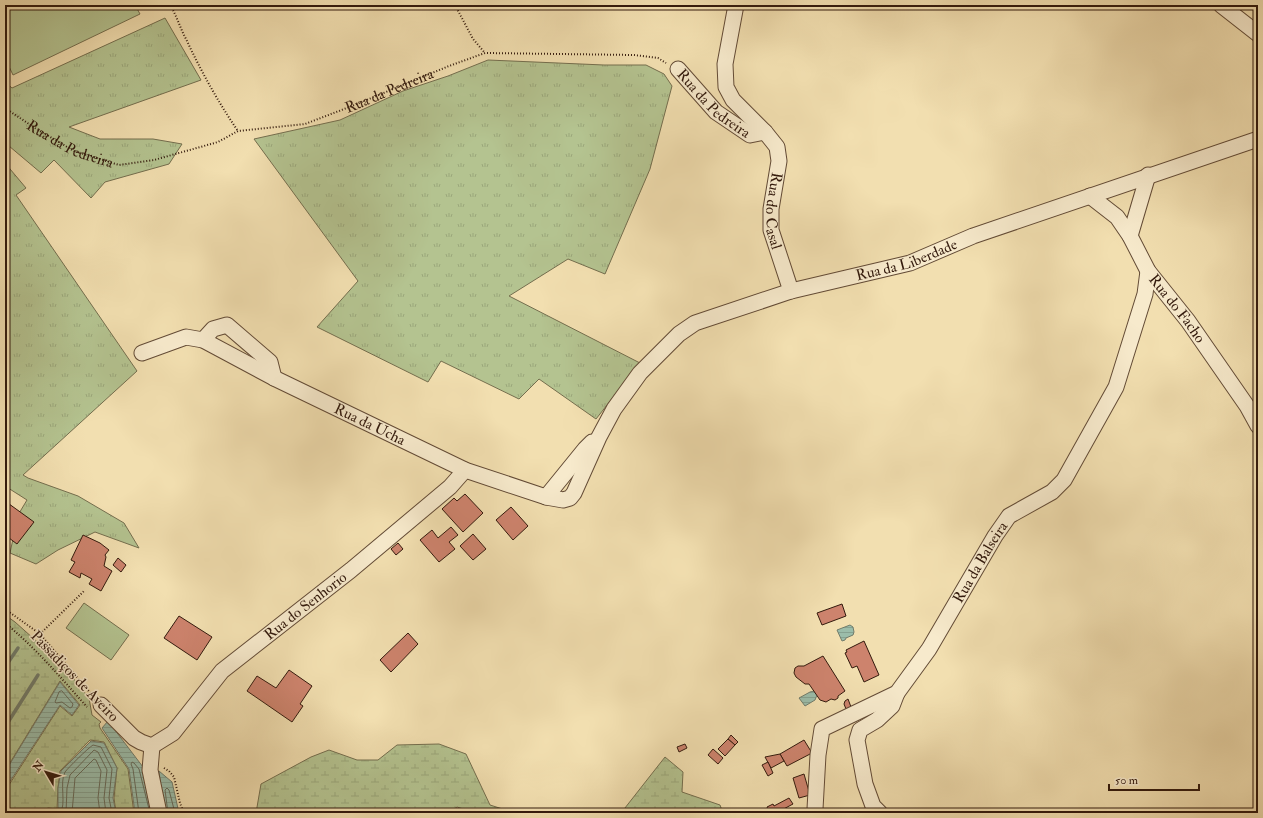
<svg xmlns="http://www.w3.org/2000/svg" width="1263" height="818" font-family="'IM FELL Double Pica',serif">
	<defs>
		<pattern id="grass-tufts" width="24" height="20" patternUnits="userSpaceOnUse"><rect width="24" height="20" fill="#b4c390"/><path d="M3 7l-1-3M5 7V3M7 7l1-3M15 17l-1-3M17 17v-4M19 17l1-3" fill="none" stroke="#9ba77b"/></pattern>
		<pattern id="wetland-marsh" width="20" height="14" patternUnits="userSpaceOnUse"><rect width="20" height="14" fill="#b4c390"/><path d="M1 5h8M5 5V1M11 12h8M15 12V8" fill="none" stroke="#9ba77b"/></pattern>
		<pattern id="water-rules" width="6" height="5" patternUnits="userSpaceOnUse"><rect width="6" height="5" fill="#9bbdaa"/><path d="M0 2.5h6" fill="none" stroke="#86a291"/></pattern>
	</defs>
	<rect width="100%" height="100%" fill="#f2dfb0"/>
	<filter id="stains"><feTurbulence type="fractalNoise" baseFrequency=".005" numOctaves="4"/><feColorMatrix values="0 0 0 0 .2 0 0 0 0 .09 0 0 0 0 .02 0 0 0 .5 -.17"/></filter>
	<radialGradient id="worn" r=".72"><stop offset=".6" stop-color="#630" stop-opacity="0"/><stop offset="1" stop-color="#630" stop-opacity=".3"/></radialGradient>
	<g fill="url(#grass-tufts)" stroke="#746e4e">
		<path d="M165 18 201 80 69 127 100 139H153L182 144 169 164 105 182 91 198 54 160 41 173 9 146H5V82L12 88Z"/>
		<path d="M488 60 604 65H646L664 74 672 86 650 169 605 274 568 259 509 296 640 363 596 419 539 379 519 399 441 361 428 382 317 327 358 281 254 139 340 120 403 91 448 76Z"/>
		<path d="M5 163 26 188 16 195 137 371 23 475 28 478 78 496 124 523 139 548 95 532 58 550 36 564 10 553 18 515 27 500 5 486Z"/>
	</g>
	<g fill="url(#wetland-marsh)" stroke="#746e4e">
		<path d="M5 615 15 622 62 664 89 698 92 715 101 722 99 724 100 728 128 769 134 813H116L114 798 117 768 104 742 90 740 60 771 58 788 57 809 48 808 41 812 5 813V791L60 706 72 716 80 705 60 681 5 771Z"/>
		<path d="M439 744 466 754 490 805 515 813H469L470 811 457 807 448 813H256L261 784 311 757 329 750 357 760H378L397 745Z"/>
		<path d="M665 757 683 772 682 792 720 805 723 813H621Z"/>
	</g>
	<g fill="#b4c390" stroke="#746e4e">
		<path d="M5 5H135L140 14 13 75 5 58Z"/>
		<path d="M84 603 129 635 111 660 66 628Z"/>
	</g>
	<g fill="url(#water-rules)" stroke="#717c6b">
		<path d="M850 625 853 627 854 632 853 635 846 638 845 640 842 641 837 630Z"/>
		<path d="M60 682 79 705 72 715 60 705 5 789V772Z"/>
		<path d="M814 691 817 695 815 700 805 706 799 698 810 692Z"/>
		<path d="M108 721 143 767 154 813H135L129 769 102 728Z"/>
		<path d="M91 741 104 743 117 768 113 798 116 813H41L48 809 58 810V788L61 771Z"/>
		<path d="M159 771 172 782 179 813H164Z"/>
	</g>
	<g fill="none" stroke-linecap="round" stroke-linejoin="round">
		<g stroke="#676c5c" stroke-width="1">
			<path d="M62 691 73 704 72 707 70 708 62 702 56 703 55 702 59 692Z"/>
			<path d="M60 813C67 805 59 783 65 772 68 768 88 748 93 745L101 747 112 769 109 798 112 813"/>
			<path d="M66 813 67 788 70 775 94 750 98 752 107 770 104 798 106 813"/>
			<path d="M72 813 75 778 94 759 96 760 101 771 98 798 100 813"/>
			<path d="M139 813 133 769 131 764 132 762 134 763 139 769 150 813"/>
			<path d="M168 813 165 790 167 788 169 790 175 813"/>
		</g>
		<g stroke="#717c6b" stroke-width="3.5">
			<path d="M5 667 18 648"/>
			<path d="M5 727 38 675"/>
		</g>
	</g>
	<g fill="#cd836d" stroke="#331a0d">
		<path d="M465 494 483 513 463 532 442 509 454 498 457 501Z"/>
		<path d="M5 501 34 522 17 544 5 535V530L6 528 5 527Z"/>
		<path d="M511 507 528 526 513 540 496 520Z"/>
		<path d="M451 527 458 535 449 542 455 549 439 562 420 540 432 530 438 538Z"/>
		<path d="M473 534 486 549 473 560 460 546Z"/>
		<path d="M83 535 100 543 109 550 105 555 106 557 104 566 112 571 101 591 89 584 92 579 81 573 80 578 69 572 75 562 71 560Z"/>
		<path d="M398 543 403 549 396 555 391 549Z"/>
		<path d="M118 558 126 565 121 572 113 565Z"/>
		<path d="M842 604 846 616 822 625 817 613Z"/>
		<path d="M179 616 212 637 197 660 164 638Z"/>
		<path d="M408 633 418 644 391 672 380 660Z"/>
		<path d="M864 641 879 675 864 682 857 666 852 668 845 653 847 652 846 650Z"/>
		<path d="M823 656 845 691 838 696V698L835 700 831 699 826 702 820 700 809 684H805L796 677 794 673 795 668 798 666H804Z"/>
		<path d="M289 670 312 686 300 704 303 706 292 722 247 691 257 676 276 688Z"/>
		<path d="M848 699 851 707 846 709 844 704 845 701Z"/>
		<path d="M731 735 738 742 735 745 728 739Z"/>
		<path d="M728 739 735 745 725 756 718 749Z"/>
		<path d="M804 740 812 753 787 766 780 754Z"/>
		<path d="M685 744 687 748 679 752 677 747Z"/>
		<path d="M713 749 723 758 718 764 708 755Z"/>
		<path d="M780 754 784 761 771 768 765 757Z"/>
		<path d="M768 762 773 773 768 776 762 765Z"/>
		<path d="M804 774 810 795 799 798 793 778Z"/>
		<path d="M789 798 793 804 776 813H763L768 810 767 807 773 804 774 806Z"/>
	</g>
	<g fill="none" stroke-linecap="round" stroke-linejoin="round">
		<defs>
			<g id="minor">
				<path id="s2" d="M736 5 725 64 726 87 733 100 765 132 777 147 779 161 771 209V230L791 291"/>
				<path d="M1221 5 1258 34"/>
				<path id="s3" d="M678 69 716 112 750 135 765 132"/>
				<path id="s4" d="M1090 196 1117 217 1130 236 1148 271 1188 321 1247 406 1258 426"/>
				<path d="M1130 236 1148 175"/>
				<path d="M203 340 213 329 227 325 270 362 274 378"/>
				<path id="s5" d="M142 353 186 337 203 340 274 378 465 470 546 497 563 500 570 498 574 493 599 437 614 409 640 373 679 334 695 323 791 291 910 263 973 236 1258 139"/>
				<path d="M546 497 585 449 592 442"/>
				<path id="s6" d="M101 705 134 738 141 742 152 746 173 733 222 671 351 570 450 487 465 470"/>
				<path d="M152 746 150 770 159 813"/>
				<path id="s7" d="M816 813 815 809 818 755 822 729 897 693 929 649 995 536 1009 516 1052 492 1064 480 1116 387 1145 294 1148 271"/>
				<path d="M880 813 873 806 865 784 857 740 860 730 877 720 892 706 897 693"/>
			</g>
		</defs>
		<use href="#minor" stroke="#634b36" stroke-width="17"/>
		<g stroke="#331a0d" stroke-width="2" stroke-dasharray="1 2" stroke-linecap="butt">
			<path d="M170 5C177 16 180 28 186 39 201 71 218 102 238 131"/>
			<path d="M455 5 473 39 485 53"/>
			<path id="s1" d="M5 108 35 128 74 151 119 165 154 160 218 142 238 131 305 124 352 106 449 66 485 53 634 55 658 58 666 63"/>
			<path d="M5 546 6 543"/>
			<path d="M5 609 40 634 93 696"/>
			<path d="M5 623C36 648 61 678 87 707"/>
			<path d="M40 634 84 591"/>
			<path d="M164 768 169 771 174 777 180 803 184 813"/>
		</g>
		<use href="#minor" stroke="#f7eacc" stroke-width="15"/>
	</g>
	<g text-anchor="middle" stroke-width="3" stroke-linejoin="round" paint-order="stroke">
		<g font-size="15" fill="#331a0d" stroke="#f7eacc">
			<text dy="5" stroke="none"><textPath href="#s1" startOffset="411">Rua da Pedreira</textPath></text>
			<text dy="5" stroke="none"><textPath href="#s3" startOffset="50">Rua da Pedreira</textPath></text>
			<text dy="5" stroke="none"><textPath href="#s1" startOffset="75">Rua da Pedreira</textPath></text>
			<text dy="5" stroke="none"><textPath href="#s2" startOffset="227">Rua do Casal</textPath></text>
			<text dy="5" stroke="none"><textPath href="#s5" startOffset="906">Rua da Liberdade</textPath></text>
			<text dy="5" stroke="none"><textPath href="#s4" startOffset="144">Rua do Facho</textPath></text>
			<text dy="5" stroke="none"><textPath href="#s5" startOffset="251">Rua da Ucha</textPath></text>
			<text dy="5" stroke="none"><textPath href="#s7" startOffset="323">Rua da Balseira</textPath></text>
			<text dy="5" stroke="none"><textPath href="#s6" startOffset="276">Rua do Senhorio</textPath></text>
			<text transform="translate(75 676) rotate(46)" y="5">Passadiços de Aveiro</text>
		</g>
	</g>
	<rect width="1263" height="818" fill="none" stroke="#f2dfb0" stroke-width="20"/>
	<rect x="6" y="6" width="1251" height="806" fill="none" stroke="#331a0d" stroke-width="2"/>
	<rect x="10" y="10" width="1243" height="798" fill="none" stroke="#331a0d"/>
	<g transform="translate(46 772) rotate(308)" stroke="#f7eacc" stroke-width="3" paint-order="stroke">
	<path d="M0-3L7 15L0 10L-7 15Z" fill="#331a0d"/>
	<text y="-6" font-size="11" font-weight="bold" text-anchor="middle" fill="#331a0d">N</text>
	</g>
	<path d="M1109 784v6h90v-6" fill="none" stroke="#331a0d" stroke-width="2"/>
	<text x="1115" y="784" font-size="12" fill="#331a0d" stroke="#f7eacc" stroke-width="3" paint-order="stroke">50 m</text>
	<rect width="100%" height="100%" filter="url(#stains)"/>
	<rect width="100%" height="100%" fill="url(#worn)"/>
</svg>
